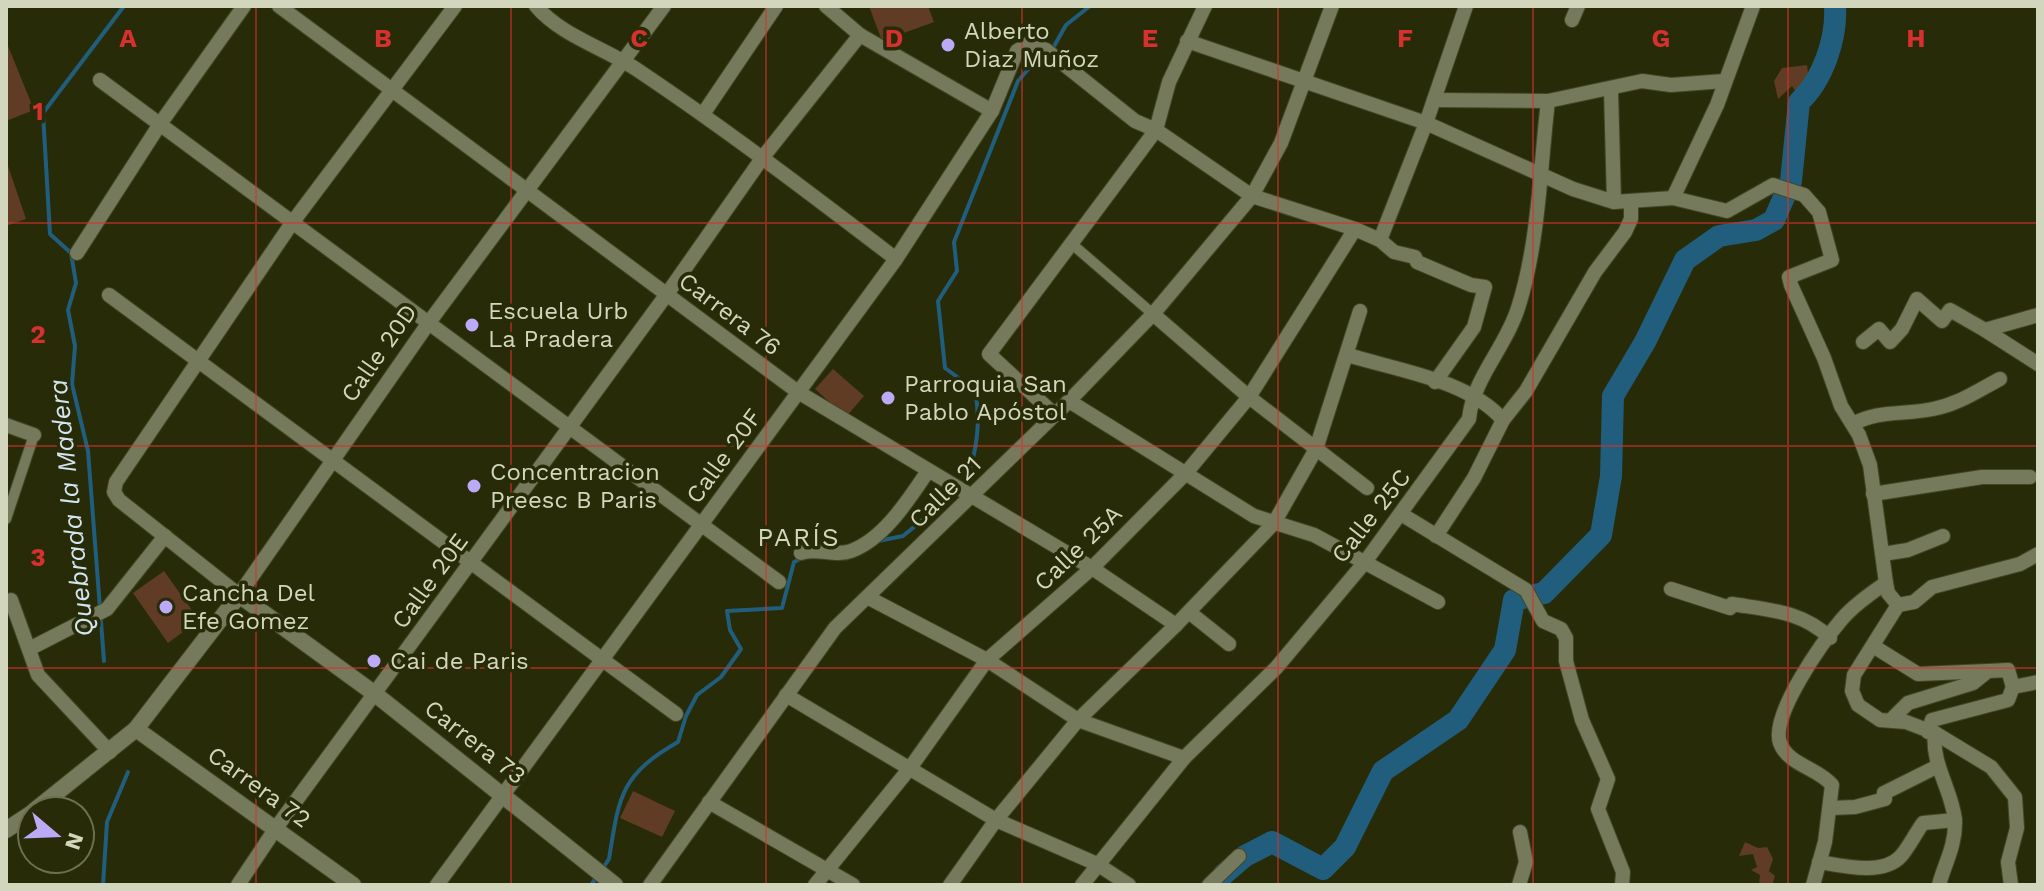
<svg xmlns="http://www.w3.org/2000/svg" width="2044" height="891" font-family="'Work Sans',sans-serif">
	<rect width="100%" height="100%" fill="#282b07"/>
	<g fill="#5f3c23">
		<path d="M869 6H928L934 22 882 41Z"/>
		<path d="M6 41 34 110 6 121Z"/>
		<path d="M1807 65 1810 88 1800 98 1792 86 1778 99 1774 81 1782 68Z"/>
		<path d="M6 160 26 219 6 226Z"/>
		<path d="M833 369 864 396 846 417 815 389Z"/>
		<path d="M164 571 199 620 168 643 133 593Z"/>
		<path d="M633 791 675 811 662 837 620 818Z"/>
		<path d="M1745 842 1758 848 1767 847 1773 859 1769 871 1775 876 1772 885H1759L1760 875 1751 870 1757 867 1753 854 1739 856Z"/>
	</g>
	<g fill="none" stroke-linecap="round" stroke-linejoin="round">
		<g stroke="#215e7d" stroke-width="4">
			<path d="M1053 48 1066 25 1090 6"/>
			<path d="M967 479C977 449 981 422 975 390L945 368 938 301 957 271 954 242 1018 81 1038 58"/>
			<path d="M878 541 903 536 943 503"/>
			<path d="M104 661 88 451 72 384 75 346 68 310 76 283 71 253 50 234 43 113 124 6"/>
			<path d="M603 868 609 859C619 797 620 775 678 742L686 716 697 695 721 677 741 649 730 630 727 611 782 608 794 562 802 558"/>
			<path d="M103 885 107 822 128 772"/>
			<path d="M591 885 598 875"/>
		</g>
		<path stroke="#215e7d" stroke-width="22" d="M1224 874 1245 856 1272 842 1323 869 1345 847 1383 771 1458 720 1505 650 1514 600 1544 593 1601 535 1611 476 1613 396 1645 342 1685 260 1719 236 1756 230 1774 220 1791 181 1799 102C1823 80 1837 38 1835 6"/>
		<defs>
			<g id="pedestrian">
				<path d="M1072 244 1153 314"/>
				<path d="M6 519 34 435"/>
			</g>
			<g id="minor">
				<path d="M279 6 798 392 1092 568 1176 625"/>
				<path d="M455 6 292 223 116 482 114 492 119 500 239 595 430 321 664 6"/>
				<path d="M536 6C561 36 607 49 639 71 727 130 811 194 896 259"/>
				<path d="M826 6 860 35 992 111"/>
				<path d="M1572 20 1578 6"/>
				<path d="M1187 41 1426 123 1573 189 1614 202 1673 198 1727 211 1773 185 1804 195 1819 212 1832 260 1789 277 1791 285 1824 358 1841 406 1859 435 1870 465 1886 583 1888 593 1898 605"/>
				<path d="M100 80 779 582"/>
				<path d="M1611 90 1614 202"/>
				<path d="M1434 100 1548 101 1642 81 1671 85 1724 81"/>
				<path d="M703 114 776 6"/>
				<path d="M1673 198 1717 105 1753 6"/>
				<path d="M1380 240 1426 123 1466 6"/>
				<path d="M77 253 160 124 244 6"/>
				<path d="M109 295 676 714"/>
				<path d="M1153 314 1249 397 1367 488"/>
				<path d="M1985 330 2038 364"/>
				<path d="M1863 342 1879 329 1890 342 1902 329 1917 299 1942 321 1950 310 1985 330 2038 315"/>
				<path d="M1348 355C1396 370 1469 380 1503 420"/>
				<path d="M1069 401 1254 516 1314 535 1438 602"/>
				<path d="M1055 415 989 354 1156 130 1169 82 1205 6"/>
				<path d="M1853 424C1878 410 1904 415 1933 409 1959 404 1977 391 2000 379"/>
				<path d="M6 425 34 435"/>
				<path d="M1873 494 1982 477H2030"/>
				<path d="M1401 514 1526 590 1543 621 1561 629 1566 638V661L1582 720 1608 779 1598 809 1623 872 1622 885"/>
				<path d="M1436 536 1474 478 1503 420 1526 391 1595 272 1625 232 1631 219V201"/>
				<path d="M801 553C817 547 835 557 851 551 884 539 909 499 928 471"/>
				<path d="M1883 554 1908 550 1943 536"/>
				<path d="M1671 589 1730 608 1732 604C1769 610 1802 611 1830 638"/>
				<path d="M869 598 987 660 1078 720 1184 758"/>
				<path d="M11 600 38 675 110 752"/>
				<path d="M1189 612 1229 644"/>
				<path d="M1873 646 1918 674 1988 671"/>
				<path d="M29 649 107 609 165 536"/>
				<path d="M786 695 996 820 1097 864 1129 885"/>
				<path d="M1892 719 1908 703 1973 683 1988 671 2008 670 2013 687 2038 682"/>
				<path d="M1928 732 1932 720 2008 700 2013 687"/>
				<path d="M1935 733C1931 764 1952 790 1955 820 1956 846 1944 865 1939 885"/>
				<path d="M709 802 853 885"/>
				<path d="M1831 808 1855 807 1885 799 1884 793 1938 766"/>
				<path d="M1819 862C1843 866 1883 876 1901 856 1909 847 1915 834 1923 823L1955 820"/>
				<path d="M238 885 276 828 667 294 763 157 860 35"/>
				<path d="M437 885 896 259 992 111 1017 51 1028 44 1046 50 1135 121 1156 130 1252 196 1355 229 1380 240 1394 252 1415 257 1417 262 1471 285 1485 287 1474 327 1435 382"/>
				<path d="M650 885 835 628 1069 401 1153 314 1252 196 1281 143 1332 6"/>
				<path d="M815 885 910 768 987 660 1092 568 1186 473 1249 397 1355 229"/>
				<path d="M950 885 996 820 1078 720 1176 625 1274 523 1316 449 1360 311"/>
				<path d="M1082 885 1184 758 1276 668 1365 562 1469 419C1473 378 1506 347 1518 308 1539 243 1540 168 1548 101"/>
				<path d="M1209 885 1239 856"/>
				<path d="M1519 885 1526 862 1520 832"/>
				<path d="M1813 885 1825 842 1832 785C1818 768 1788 765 1780 743 1770 715 1824 640 1842 619 1854 605 1871 593 1886 583"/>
				<path d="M2011 885 2008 862 2017 828 2015 797 1991 767 1935 733 1906 722 1880 720 1858 705 1852 691 1854 675 1898 605 1914 602 1932 587 2020 564 2038 554"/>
			</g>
			<g id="tertiary">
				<path d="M136 729 353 885"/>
				<path d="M34 811 136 729 239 595 375 694 615 885"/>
				<path d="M6 830 32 813"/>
			</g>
		</defs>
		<use href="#pedestrian" stroke="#434624" stroke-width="12"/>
		<use href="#minor" stroke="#434624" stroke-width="16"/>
		<use href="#tertiary" stroke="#434624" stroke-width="18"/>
		<use href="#pedestrian" stroke="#757a5c" stroke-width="10"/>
		<use href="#minor" stroke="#757a5c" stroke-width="14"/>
		<use href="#tertiary" stroke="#757a5c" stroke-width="16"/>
	</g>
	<path fill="none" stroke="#d6312f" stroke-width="2" stroke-opacity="0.55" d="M256 6V885M511 6V885M766 6V885M1022 6V885M1278 6V885M1533 6V885M1788 6V885M6 223H2038M6 446H2038M6 668H2038"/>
	<g fill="#bcaaf6" stroke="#282b07" stroke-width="3">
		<circle cx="948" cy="45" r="8"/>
		<circle cx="472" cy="325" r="8"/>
		<circle cx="888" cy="398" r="8"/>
		<circle cx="474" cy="486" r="8"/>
		<circle cx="166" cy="607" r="8"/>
		<circle cx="374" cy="661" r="8"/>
	</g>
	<g text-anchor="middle" stroke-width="7" stroke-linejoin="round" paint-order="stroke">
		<g font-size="24" fill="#d2d6bd" stroke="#282b07" text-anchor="start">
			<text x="964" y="39">Alberto<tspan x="964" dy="28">Diaz Muñoz</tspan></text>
			<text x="488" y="319">Escuela Urb<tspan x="488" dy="28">La Pradera</tspan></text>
			<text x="904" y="392">Parroquia San<tspan x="904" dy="28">Pablo Apóstol</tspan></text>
			<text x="490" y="480">Concentracion<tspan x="490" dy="28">Preesc B Paris</tspan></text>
			<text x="182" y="601">Cancha Del<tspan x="182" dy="28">Efe Gomez</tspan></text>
			<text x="390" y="669">Cai de Paris</text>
		</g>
		<g font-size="24" fill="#d2d6bd" stroke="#282b07">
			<text transform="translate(730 314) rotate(37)" y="8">Carrera 76</text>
			<text transform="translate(379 353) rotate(-55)" y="8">Calle 20D</text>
			<text transform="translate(724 456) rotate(-54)" y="8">Calle 20F</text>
			<text transform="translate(945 492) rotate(-45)" y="8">Calle 21</text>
			<text transform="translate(1371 516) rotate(-52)" y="8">Calle 25C</text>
			<text transform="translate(1078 548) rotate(-44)" y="8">Calle 25A</text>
			<text transform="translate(430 581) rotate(-54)" y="8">Calle 20E</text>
			<text transform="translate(475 742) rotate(38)" y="8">Carrera 73</text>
			<text transform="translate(259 787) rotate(36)" y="8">Carrera 72</text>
		</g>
		<g font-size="26" font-style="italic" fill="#d2e5f1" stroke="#282b07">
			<text transform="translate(71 508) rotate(-96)" y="9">Quebrada la Madera</text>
		</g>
		<g font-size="26" letter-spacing="2" fill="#d2d6bd" stroke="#282b07">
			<text x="799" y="546">PARÍS</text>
		</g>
	</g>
	<g font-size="26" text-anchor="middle" font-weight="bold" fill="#d6312f" stroke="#282b07" stroke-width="7" stroke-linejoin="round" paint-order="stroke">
		<text x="128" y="47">A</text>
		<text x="383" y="47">B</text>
		<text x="639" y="47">C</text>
		<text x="894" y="47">D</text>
		<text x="1150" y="47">E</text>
		<text x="1405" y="47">F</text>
		<text x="1661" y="47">G</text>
		<text x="1916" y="47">H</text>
		<text x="38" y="120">1</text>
		<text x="38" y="343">2</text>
		<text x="38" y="566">3</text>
	</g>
	<rect width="2044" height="891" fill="none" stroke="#d2d6bd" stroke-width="16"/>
	<g transform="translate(56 835) rotate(109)"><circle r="38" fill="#282b07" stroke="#6c6f50" stroke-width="2"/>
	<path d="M0-6L14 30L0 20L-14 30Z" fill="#bcaaf6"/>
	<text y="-12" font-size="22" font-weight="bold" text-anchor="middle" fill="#d2d6bd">N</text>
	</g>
</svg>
